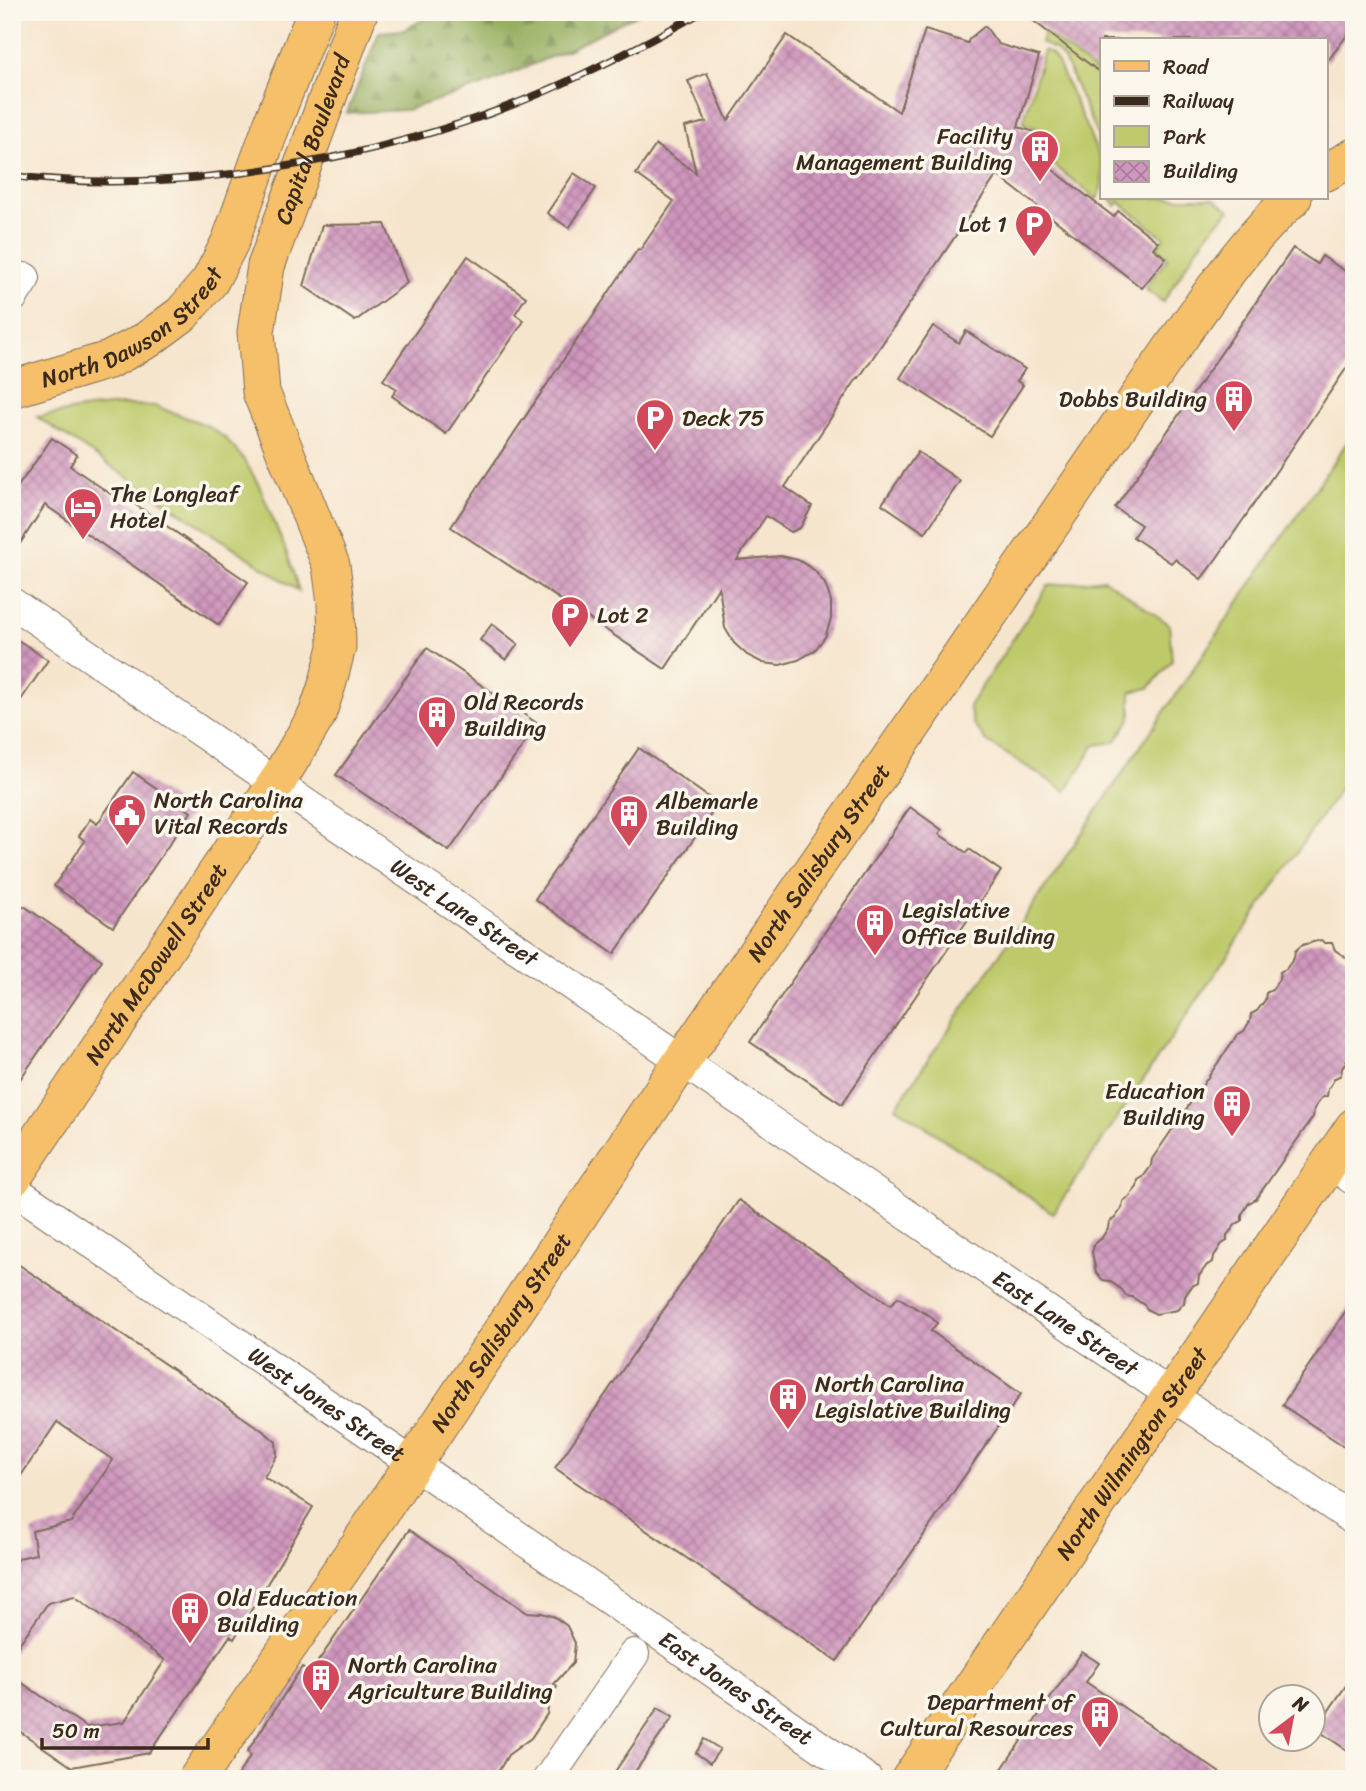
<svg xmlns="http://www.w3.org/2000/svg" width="1366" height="1791" font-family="Sriracha,sans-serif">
	<defs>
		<pattern id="forest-firs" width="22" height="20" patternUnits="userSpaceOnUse" patternTransform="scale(1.75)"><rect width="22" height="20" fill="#96ae5f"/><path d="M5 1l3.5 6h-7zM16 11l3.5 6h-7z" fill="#7c8e4e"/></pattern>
		<pattern id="building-cross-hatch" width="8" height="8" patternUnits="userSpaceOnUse" patternTransform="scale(1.75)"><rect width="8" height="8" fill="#d097be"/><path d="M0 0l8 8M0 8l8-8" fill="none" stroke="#aa7b9a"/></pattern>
	</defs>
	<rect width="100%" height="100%" fill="#fbf7ec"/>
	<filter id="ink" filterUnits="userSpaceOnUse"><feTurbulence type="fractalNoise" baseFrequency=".0143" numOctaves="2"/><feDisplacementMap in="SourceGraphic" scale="14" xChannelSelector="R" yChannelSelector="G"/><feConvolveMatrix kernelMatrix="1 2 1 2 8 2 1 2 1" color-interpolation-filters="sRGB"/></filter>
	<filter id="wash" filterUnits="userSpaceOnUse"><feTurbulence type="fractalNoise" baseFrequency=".00686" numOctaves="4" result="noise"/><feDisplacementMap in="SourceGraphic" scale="28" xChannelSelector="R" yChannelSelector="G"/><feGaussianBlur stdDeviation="1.57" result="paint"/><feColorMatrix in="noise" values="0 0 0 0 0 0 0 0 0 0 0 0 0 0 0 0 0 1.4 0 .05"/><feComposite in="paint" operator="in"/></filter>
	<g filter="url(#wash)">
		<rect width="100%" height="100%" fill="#f6e5cd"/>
		<g fill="#beca6b" stroke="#7c7a44" stroke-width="2">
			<path d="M1044 32 1102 76V146L1064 59 1056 50 1041 43Z"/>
			<path d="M1044 50 1051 53 1057 61 1100 158C1103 171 1104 188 1097 199L1038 153 1044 130 1023 123Z"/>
			<path d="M1111 198H1213L1230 210C1203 234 1183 272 1163 302L1145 289 1168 258 1157 248 1164 238 1119 202 1116 206Z"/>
			<path d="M122 405 155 406 206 425 225 438 243 458 259 485 288 556 299 591 37 417 88 408Z"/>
			<path d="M1354 432V768L1053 1213 896 1107Z"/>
			<path d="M1104 579 1169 624 1172 661 1149 688 1131 692V718L1115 742 1095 745 1066 791 986 741 973 723 969 706 1048 586Z"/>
		</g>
		<path fill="url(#forest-firs)" stroke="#686c3e" stroke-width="2" d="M436 12H641L567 50 482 86 406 110 347 113 379 32 404 30Z"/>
		<g id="blocks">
			<g fill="url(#building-cross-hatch)">
				<path d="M1022 12H1354V26L1326 63V40H1102V74Z"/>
				<path d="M985 26 998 44 1039 56 1018 127 1042 134 1035 156 1114 217 1118 211 1158 242 1153 248 1166 258 1142 288 997 175 859 378 858 377 785 487 812 506 800 528 791 532 766 516 737 560 781 556 798 560 814 570 825 584 831 601V619L825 637 814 651 798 660 780 665 763 663 747 655 734 643 725 628 719 587 665 669 451 527 638 249 640 250 674 201 636 174 656 145 696 173 685 127 706 122 688 81 707 73 728 121 787 35 899 112 925 30 968 43 969 39Z"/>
				<path d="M574 173 596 188 569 228 547 213Z"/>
				<path d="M385 224 407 283 355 321 304 286 322 225Z"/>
				<path d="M1293 248 1317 264 1322 256 1354 277V357L1217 558 1201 579 1175 559 1171 563 1133 537 1141 525 1115 508Z"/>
				<path d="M468 256 526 297 515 314 524 321 446 434 392 396 397 389 383 380Z"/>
				<path d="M933 326 959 343 966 331 1025 369 1017 381 1023 385 990 436 900 378Z"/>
				<path d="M52 438 77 455 70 466 121 501 123 496 248 582 219 625 45 505 12 556V495Z"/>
				<path d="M918 452 960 481 925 533 882 504Z"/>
				<path d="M492 624 518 644 506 660 480 640Z"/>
				<path d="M12 636 48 660 12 713Z"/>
				<path d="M427 648 538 724 449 851 336 775Z"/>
				<path d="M639 748 718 804 614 954 535 899Z"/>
				<path d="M133 772 191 812 113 927 54 886 85 841 79 836 90 819 97 824Z"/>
				<path d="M910 807 942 830 939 834 967 853 969 849 1001 871 842 1104 750 1042Z"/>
				<path d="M24 906 102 960 12 1091V923Z"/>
				<path d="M1321 940 1325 943H1332L1335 950 1347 958 1354 959V1055L1349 1057 1342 1068 1341 1075 1335 1078 1328 1089 1327 1096 1321 1098 1314 1109 1313 1117 1256 1199 1249 1203 1242 1214V1221L1236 1224 1227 1235V1241L1222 1244 1214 1256 1213 1262 1207 1265 1199 1276 1198 1283 1192 1286 1185 1296 1184 1303 1177 1310 1156 1314 1148 1310 1144 1305 1132 1297 1126 1296 1122 1290 1110 1281 1103 1280 1096 1273 1092 1252 1095 1243 1101 1239 1108 1228 1109 1222 1115 1218 1122 1208 1123 1201 1129 1197 1137 1187 1138 1180 1143 1177 1151 1166 1152 1159 1237 1035 1244 1031 1250 1021 1251 1014 1257 1011 1265 1000 1266 993 1272 990 1279 979 1280 972 1286 969 1294 958 1295 951 1302 945Z"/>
				<path d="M739 1200 891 1305 898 1297 919 1310 929 1315 937 1323 931 1331 1021 1394 837 1661 555 1468Z"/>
				<path d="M12 1260 266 1433 276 1442 277 1455 264 1477 313 1507 234 1639 230 1636 149 1753 72 1767 12 1726V1676L86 1727 124 1722 165 1660 74 1596 48 1603 12 1654V1567L19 1558 36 1554 32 1531 71 1522 113 1460 57 1422 12 1489Z"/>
				<path d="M1354 1299V1453L1282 1405Z"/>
				<path d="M409 1530 526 1612 542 1613 555 1617 567 1626 575 1643 573 1663 554 1684 557 1687 550 1697 547 1714 531 1738 508 1755 494 1779H235L251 1755 247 1752 302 1667 310 1673Z"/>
				<path d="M1082 1652 1099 1663 1086 1682 1229 1779H995Z"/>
				<path d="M1354 1674V1755L1316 1729Z"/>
				<path d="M658 1708 673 1717 630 1779H610Z"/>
				<path d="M704 1739 720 1749 710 1763 696 1753Z"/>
			</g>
		</g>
	</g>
	<g filter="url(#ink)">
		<use href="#blocks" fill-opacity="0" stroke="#7c6b5b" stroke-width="2"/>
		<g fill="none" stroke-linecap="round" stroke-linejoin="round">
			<defs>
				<g id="minor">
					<path d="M12 298 25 278"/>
					<path id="s1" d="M12 603 1354 1520"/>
					<path d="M1329 1163 1354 1180"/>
					<path id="s2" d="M12 1188 414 1464 867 1779"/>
					<path d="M548 1779 634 1654"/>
				</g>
				<g id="major">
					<path d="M1326 172 1354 157"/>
					<path id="s3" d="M12 389 109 360 147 340 182 314 210 281 230 242 275 116 316 12"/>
					<path id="s4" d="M12 1179 276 784 317 715 328 682 337 647 336 603 331 565 261 392 256 332 266 266 359 12"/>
					<path id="s5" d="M362 1540 682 1061 1170 351C1208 298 1244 242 1293 198"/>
					<path d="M197 1779 355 1550"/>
					<path id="s6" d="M910 1779 1354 1127"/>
				</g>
			</defs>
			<use href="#minor" stroke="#7c6b5b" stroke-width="32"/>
			<use href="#major" stroke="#7c6b5b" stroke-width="39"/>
			<use href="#minor" stroke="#fff" stroke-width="30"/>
			<use href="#major" stroke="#f6c06b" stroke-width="37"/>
			<defs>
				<path id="rail" d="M12 176C159 193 321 169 462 123 545 96 625 55 702 12"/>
			</defs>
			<use href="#rail" stroke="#3b2a1e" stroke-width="8"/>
			<use href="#rail" stroke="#fbf7ec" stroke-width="5" stroke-dasharray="16" stroke-linecap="butt"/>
		</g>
	</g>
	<defs>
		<symbol id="building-pin" viewBox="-11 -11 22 30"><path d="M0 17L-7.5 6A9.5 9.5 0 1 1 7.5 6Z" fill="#d1495b" stroke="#fbf7ec"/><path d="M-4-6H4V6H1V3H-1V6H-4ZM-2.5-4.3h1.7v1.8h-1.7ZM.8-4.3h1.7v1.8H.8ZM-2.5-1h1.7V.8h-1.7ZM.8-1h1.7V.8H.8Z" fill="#fff"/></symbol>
		<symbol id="parking-pin" viewBox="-11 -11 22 30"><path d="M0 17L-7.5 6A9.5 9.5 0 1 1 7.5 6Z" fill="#d1495b" stroke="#fbf7ec"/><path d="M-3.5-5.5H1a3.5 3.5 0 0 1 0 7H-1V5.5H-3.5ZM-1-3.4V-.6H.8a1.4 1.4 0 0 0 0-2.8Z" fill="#fff"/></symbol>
		<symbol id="hotel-pin" viewBox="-11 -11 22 30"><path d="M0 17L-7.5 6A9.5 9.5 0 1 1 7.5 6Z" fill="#d1495b" stroke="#fbf7ec"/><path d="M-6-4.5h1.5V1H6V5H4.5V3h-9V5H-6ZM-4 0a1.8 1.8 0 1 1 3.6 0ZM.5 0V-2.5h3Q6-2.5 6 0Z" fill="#fff"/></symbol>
		<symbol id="civic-pin" viewBox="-11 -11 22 30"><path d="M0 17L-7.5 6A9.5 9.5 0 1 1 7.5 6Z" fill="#d1495b" stroke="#fbf7ec"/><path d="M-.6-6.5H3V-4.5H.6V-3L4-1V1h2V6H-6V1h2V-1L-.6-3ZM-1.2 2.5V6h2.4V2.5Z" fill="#fff"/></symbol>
	</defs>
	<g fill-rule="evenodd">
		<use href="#building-pin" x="1018" y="127" width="44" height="60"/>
		<use href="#parking-pin" x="1012" y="202" width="44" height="60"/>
		<use href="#building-pin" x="1212" y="377" width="44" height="60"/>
		<use href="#parking-pin" x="633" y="396" width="44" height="60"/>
		<use href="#hotel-pin" x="61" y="485" width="44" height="60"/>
		<use href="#parking-pin" x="548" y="593" width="44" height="60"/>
		<use href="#building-pin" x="415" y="693" width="44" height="60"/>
		<use href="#civic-pin" x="105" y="791" width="44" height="60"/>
		<use href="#building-pin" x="607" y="792" width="44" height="60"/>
		<use href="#building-pin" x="853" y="901" width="44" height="60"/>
		<use href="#building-pin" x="1210" y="1082" width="44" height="60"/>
		<use href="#building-pin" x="766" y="1375" width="44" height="60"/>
		<use href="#building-pin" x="168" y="1589" width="44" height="60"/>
		<use href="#building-pin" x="299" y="1656" width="44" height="60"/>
		<use href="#building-pin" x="1078" y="1693" width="44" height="60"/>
	</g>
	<g text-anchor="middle" stroke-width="7" stroke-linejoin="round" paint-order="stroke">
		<g font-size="23" fill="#3b2a1e" stroke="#fbf7ec" text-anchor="start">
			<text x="1013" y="144" text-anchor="end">Facility<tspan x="1013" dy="26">Management Building</tspan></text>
			<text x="1007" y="232" text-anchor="end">Lot 1</text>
			<text x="1207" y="407" text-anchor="end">Dobbs Building</text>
			<text x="682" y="426">Deck 75</text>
			<text x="110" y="502">The Longleaf<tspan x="110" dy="26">Hotel</tspan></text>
			<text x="597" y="623">Lot 2</text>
			<text x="464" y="710">Old Records<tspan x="464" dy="26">Building</tspan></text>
			<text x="154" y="808">North Carolina<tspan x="154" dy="26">Vital Records</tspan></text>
			<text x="656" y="809">Albemarle<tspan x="656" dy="26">Building</tspan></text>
			<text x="902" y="918">Legislative<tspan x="902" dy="26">Office Building</tspan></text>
			<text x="1205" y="1099" text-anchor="end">Education<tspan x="1205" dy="26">Building</tspan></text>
			<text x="815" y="1392">North Carolina<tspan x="815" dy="26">Legislative Building</tspan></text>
			<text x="217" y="1606">Old Education<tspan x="217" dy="26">Building</tspan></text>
			<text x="348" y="1673">North Carolina<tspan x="348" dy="26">Agriculture Building</tspan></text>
			<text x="1073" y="1710" text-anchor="end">Department of<tspan x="1073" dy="26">Cultural Resources</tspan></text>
		</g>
		<g font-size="23" fill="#3b2a1e" stroke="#fbf7ec">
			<text dy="8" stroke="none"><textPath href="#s4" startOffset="1157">Capital Boulevard</textPath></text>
			<text dy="8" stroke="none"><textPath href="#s3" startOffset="138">North Dawson Street</textPath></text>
			<text dy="8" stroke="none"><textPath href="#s5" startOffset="817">North Salisbury Street</textPath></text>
			<text dy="8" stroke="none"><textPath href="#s1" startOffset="548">West Lane Street</textPath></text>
			<text dy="8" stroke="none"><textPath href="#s4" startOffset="259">North McDowell Street</textPath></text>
			<text dy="8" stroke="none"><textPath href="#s1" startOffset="1276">East Lane Street</textPath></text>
			<text dy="8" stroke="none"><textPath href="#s5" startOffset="250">North Salisbury Street</textPath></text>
			<text dy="8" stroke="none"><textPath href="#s2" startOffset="382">West Jones Street</textPath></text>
			<text dy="8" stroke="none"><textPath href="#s6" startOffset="394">North Wilmington Street</textPath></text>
			<text dy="8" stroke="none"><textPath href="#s2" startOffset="880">East Jones Street</textPath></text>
		</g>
	</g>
	<rect width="1366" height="1791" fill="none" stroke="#fbf7ec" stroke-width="42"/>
	<rect x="1100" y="38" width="228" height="161" fill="#fbf7ec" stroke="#aea59a" stroke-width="2"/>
	<rect x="1114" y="61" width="35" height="10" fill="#f6c06b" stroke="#aea59a" stroke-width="2"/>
	<text x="1163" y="74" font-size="21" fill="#3b2a1e">Road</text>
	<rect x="1114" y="96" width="35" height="10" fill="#3b2a1e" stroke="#aea59a" stroke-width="2"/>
	<text x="1163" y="108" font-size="21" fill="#3b2a1e">Railway</text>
	<rect x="1114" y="126" width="35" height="21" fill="#beca6b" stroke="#aea59a" stroke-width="2"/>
	<text x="1163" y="144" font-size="21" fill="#3b2a1e">Park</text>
	<rect x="1114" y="161" width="35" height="21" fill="url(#building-cross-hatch)" stroke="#aea59a" stroke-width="2"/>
	<text x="1163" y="178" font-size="21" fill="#3b2a1e">Building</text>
	<g transform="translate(1292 1718) rotate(32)"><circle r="33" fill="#fbf7ec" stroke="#aea59a" stroke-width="2"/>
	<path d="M0-5L12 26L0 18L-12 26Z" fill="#d1495b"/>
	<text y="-10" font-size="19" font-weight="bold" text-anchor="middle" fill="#3b2a1e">N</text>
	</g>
	<path d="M42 1738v10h166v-10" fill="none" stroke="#3b2a1e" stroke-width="3.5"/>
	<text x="52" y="1738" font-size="21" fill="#3b2a1e" stroke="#fbf7ec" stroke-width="5" paint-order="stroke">50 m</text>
</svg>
